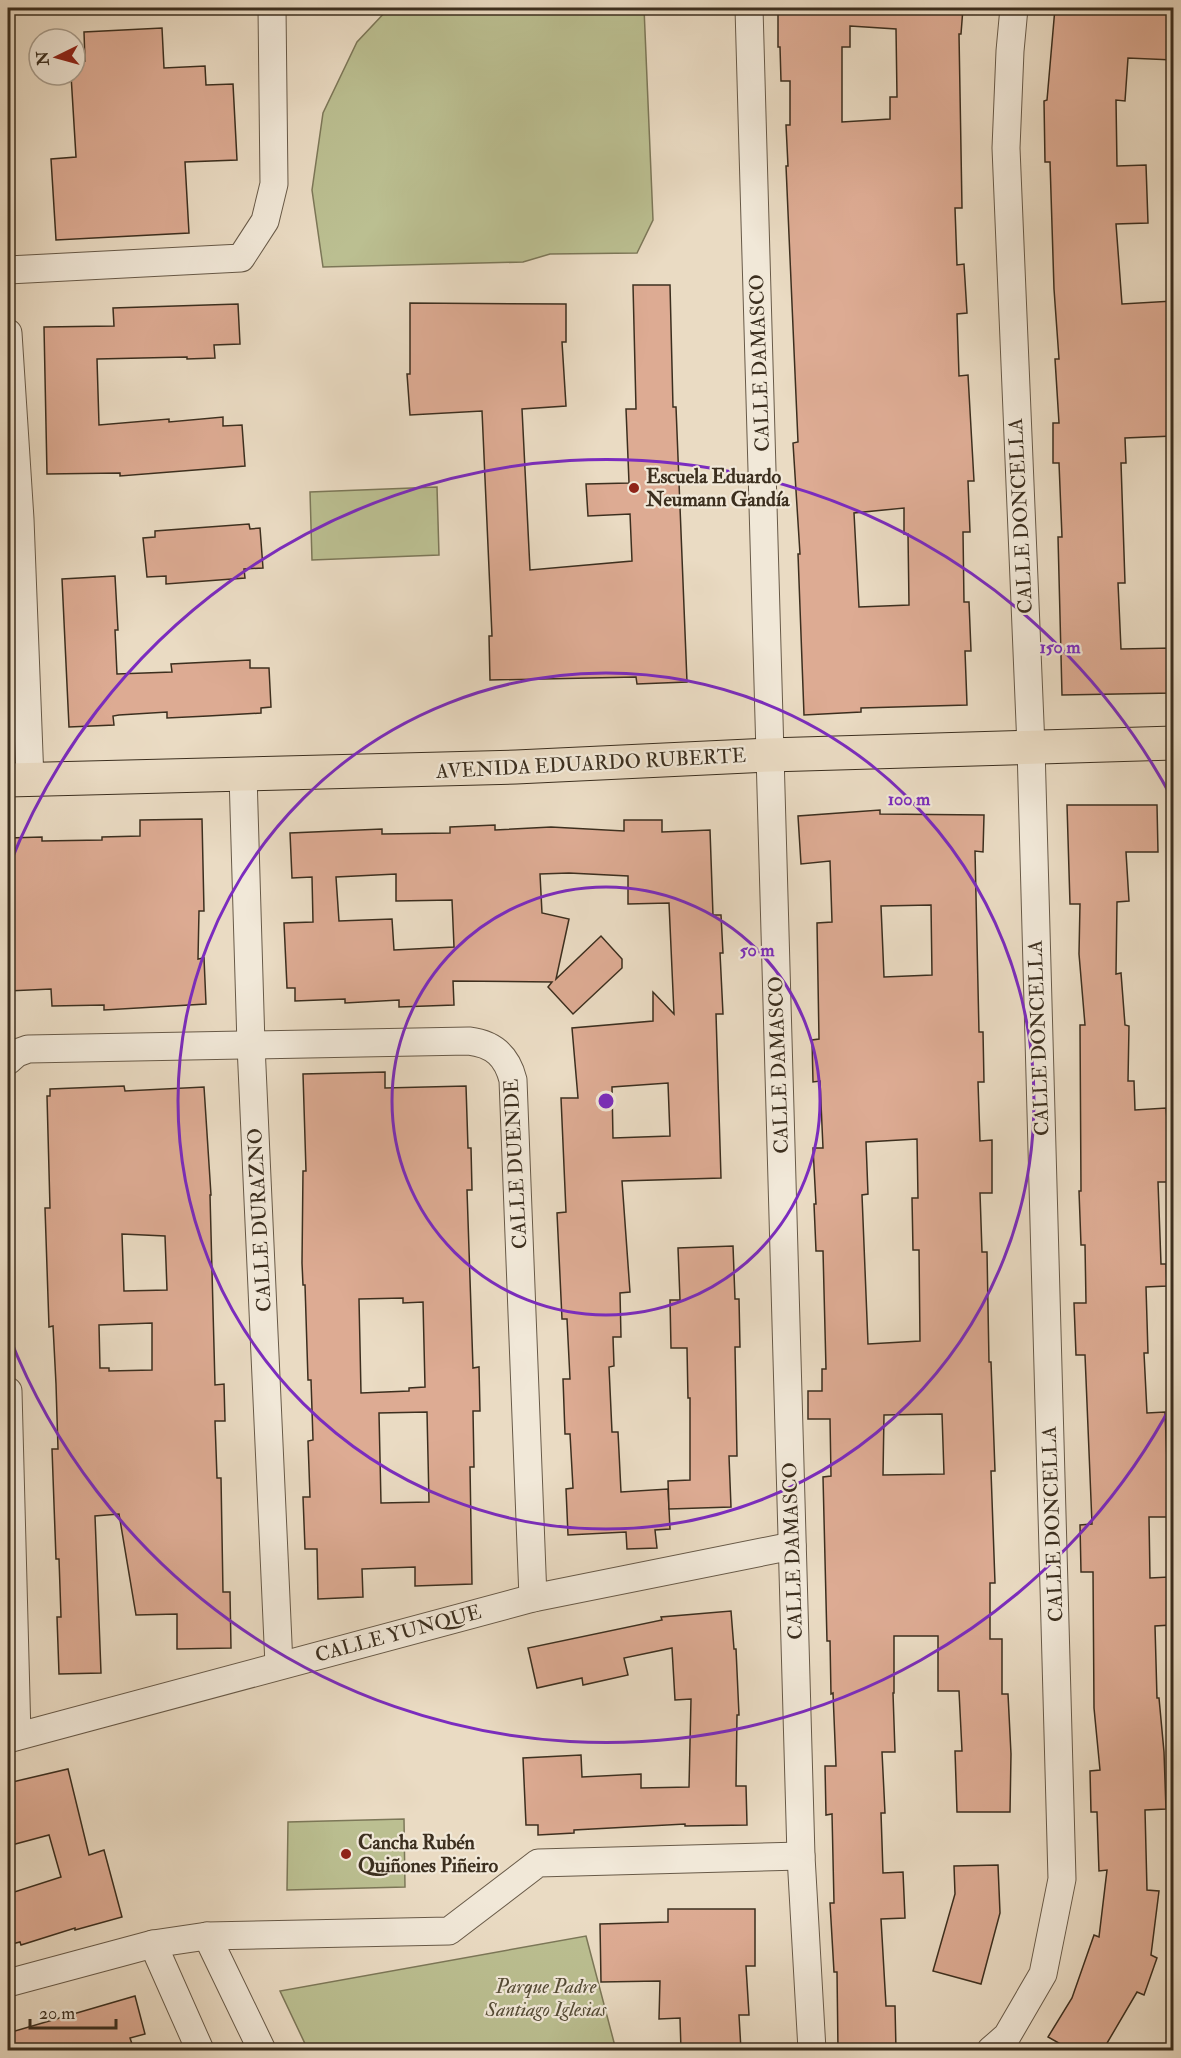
<svg xmlns="http://www.w3.org/2000/svg" width="1181" height="2058" font-family="'IM FELL Double Pica',serif">
	<rect width="100%" height="100%" fill="#eadbc3"/>
	<filter id="stains"><feTurbulence type="fractalNoise" baseFrequency=".00333" numOctaves="4"/><feColorMatrix values="0 0 0 0 .2 0 0 0 0 .09 0 0 0 0 .02 0 0 0 .5 -.17"/></filter>
	<radialGradient id="worn" r=".72"><stop offset=".6" stop-color="#630" stop-opacity="0"/><stop offset="1" stop-color="#630" stop-opacity=".3"/></radialGradient>
	<g fill="#bbbf91" stroke="#7c7758" stroke-width="1.5">
		<path d="M389 8H644L653 220 637 253 550 254 523 262 323 267 312 190 323 113 357 42Z"/>
		<path d="M437 487 439 555 312 560 310 492Z"/>
		<path d="M404 1819 405 1887 287 1890 288 1822Z"/>
		<path d="M586 1936 616 2050H308L280 1991Z"/>
	</g>
	<g fill="#ddab93" stroke="#3c2f1f" stroke-width="1.5" fill-rule="evenodd">
		<path d="M778 8H963L961 34H959L962 208H955L957 265 964 264 967 313 957 314 959 376 968 375 974 481H968L970 532H963L964 602H969L971 651H965L967 705 861 708V712L804 715 798 554H800L793 443 798 442 786 166H788L786 125H790V81H781L780 47H778ZM850 26 896 29 897 97H890V119L842 122V47H850ZM904 508V534H908L909 605 859 607 854 513Z"/>
		<path d="M1055 8H1173V60L1128 58 1125 101 1116 100 1117 166 1146 165 1148 223 1116 224 1122 304 1173 301V436L1125 438 1126 463H1121L1125 583H1118L1121 649 1173 648V693L1062 695 1058 537H1062L1059 463H1053V423H1059L1055 359H1059L1054 289 1050 162H1045L1044 101 1047 100Z"/>
		<path d="M162 28 164 68 205 66 206 85 233 84 237 160 185 162 189 233 56 240 51 159 76 157 71 75H75V62L85 61 84 32Z"/>
		<path d="M633 285H670L673 407H676L687 682 637 684 636 677 490 680 489 636H492L482 411 410 415 407 374H410V303L566 304V342H562L566 406 522 409 530 570 632 561 630 514 588 516 586 484 629 483 626 409H636Z"/>
		<path d="M238 304 240 344 214 345 215 358 187 359V357L97 359 99 425 169 419V422L223 417V426L242 425 245 466 120 476V473L47 474 44 327 114 326 113 308Z"/>
		<path d="M249 524 250 529 260 528 263 568 244 569 245 578 166 584V576L147 577 143 538 155 537V531Z"/>
		<path d="M115 576 118 630H115L117 674 172 672 171 664 250 660V668H269L271 707 261 708V713L208 716 167 718V712L119 715 113 716 114 725 69 727 62 579Z"/>
		<path d="M1067 805H1157L1158 852H1126L1129 901 1117 902 1116 974 1121 973 1125 1025 1129 1026 1128 1081H1134L1135 1110 1166 1108 1168 1131V1182H1158L1161 1264H1166L1167 1286 1146 1287 1148 1353H1144L1147 1413 1165 1412 1167 1461 1168 1517H1149L1150 1578 1169 1577 1171 1625 1155 1626 1157 1698H1159L1164 1752 1166 1809 1145 1810 1147 1890 1159 1891 1151 1955 1157 1958 1144 1995 1137 1992 1103 2050H1071L1048 2037 1072 1998 1094 1935 1099 1937 1107 1870 1099 1871 1097 1812H1091L1090 1771 1100 1770 1094 1708 1093 1572H1081L1080 1525 1092 1524 1085 1355H1076L1074 1303H1086L1085 1245H1081L1079 1191H1081L1080 1025H1085L1079 954 1080 904H1070Z"/>
		<path d="M880 810V814L984 815 983 852 975 851 979 1032H983L984 1082H978L980 1141 992 1140V1193H980L982 1252H987L989 1362H991L995 1471H991L995 1583H990V1639H1002V1694H1008L1011 1754 1010 1812H957L955 1751H962L959 1691H938V1636H894V1693H893L895 1752H882L885 1813H881L883 1873 903 1872 905 1918 881 1919 886 2006H895L896 2050H838L837 1972H834L830 1903H834L832 1814 826 1815 825 1766H836L833 1693 831 1694 830 1641H827L823 1477 831 1476 830 1419H808V1391H822V1369H826L823 1251H816L814 1204H816L813 1148H823L820 1081 813 1082 812 1040 819 1039 817 923 832 922 830 861 801 864 798 816ZM931 905 932 975 884 977 881 906ZM917 1139 918 1198H912L913 1250H919L920 1341 868 1344 862 1195 868 1194 866 1142ZM942 1414 944 1474 883 1475 884 1415Z"/>
		<path d="M202 819 204 911H199L198 959 204 958 206 1004 104 1010V1005L52 1006 51 989 8 991V838L42 837V841L102 840V837L140 836V820Z"/>
		<path d="M624 820H662V832L710 830 713 915H721L723 953H720L723 1014H716L721 1178 622 1181 630 1292 620 1293 621 1337H613L614 1366 609 1367 612 1432H618L621 1492 668 1489 670 1529 655 1530 657 1548 627 1549 626 1532 568 1535 566 1489 573 1488 570 1434H565L563 1379H570L567 1319H562L557 1213 566 1212 561 1098H578L572 1028 653 1021V992L674 1014 669 903 628 904V876L569 873 540 874 542 913 569 919 556 979 601 936 622 959V968L573 1014 548 987 552 982 453 981 454 1005 399 1007V1000L345 1003V999L295 1001V988H287L284 923 313 922 312 877 292 878 290 833 382 829V834L450 833V827L495 825V830L551 827 624 831ZM396 874V901L452 900 454 947 394 950 392 919 339 921 336 877ZM668 1083 670 1136 613 1138 612 1087Z"/>
		<path d="M385 1072V1088L466 1086 468 1148H471L472 1190H467L473 1368 479 1367 480 1411H473L474 1467H470L472 1584 415 1586V1567L362 1569 363 1597 318 1599 317 1549H305L303 1497H310L308 1441 313 1440 311 1380H308L305 1285H303L302 1263 303 1171H306L303 1074ZM403 1298V1303L423 1302 425 1387 409 1388V1391L361 1393 359 1299ZM427 1412 429 1502 381 1503 379 1413Z"/>
		<path d="M124 1086 125 1091 204 1087 211 1195H210L215 1385 224 1384 225 1421H215L217 1478H221L223 1592H230L231 1648 177 1649V1614L136 1615 119 1514 95 1516 101 1673 59 1674 57 1617H61L59 1559H56L52 1449H58L56 1384 53 1326 49 1327 45 1208H50L47 1096H50V1089ZM122 1234 165 1236 167 1290 124 1291ZM152 1323V1370L109 1371V1368H100L99 1325Z"/>
		<path d="M733 1246 735 1299H739L740 1347H735L737 1456H729L731 1507 669 1509 668 1481 690 1480V1398H688L687 1348H671L670 1300H680L678 1248Z"/>
		<path d="M731 1611 734 1649H736L739 1715H737L736 1786H746L747 1825 685 1826V1824L574 1830V1833L538 1835V1825H526L523 1758 581 1755 582 1777 641 1774V1788L689 1787 691 1699 675 1700 672 1648 624 1658 628 1675 583 1685 582 1678 537 1688 528 1648 662 1620 661 1617Z"/>
		<path d="M68 1769 89 1855 104 1850 122 1917 75 1930V1928L21 1945 20 1942 8 1945V1894L61 1877 49 1835 8 1846V1783Z"/>
		<path d="M998 1865 1000 1913 981 1984 933 1971 955 1894 954 1866Z"/>
		<path d="M668 1909H755V1966H746L749 2015H739L741 2050H681L680 2018 659 2019 660 1981 601 1982 600 1924 668 1922Z"/>
		<path d="M135 1996 145 2034 130 2038 134 2050H8V2033Z"/>
	</g>
	<g fill="none" stroke-linecap="round" stroke-linejoin="round">
		<defs>
			<g id="minor">
				<path d="M749 8 801 1856 812 2050"/>
				<path d="M8 270 241 258 265 221 274 184 272 8"/>
				<path d="M8 333 20 519 30 780"/>
				<path d="M243 775 251 1045 279 1665"/>
				<path d="M8 1061 17 1053 28 1049 469 1041C494 1044 507 1056 513 1080L533 1598"/>
				<path d="M8 1391 17 1736"/>
				<path d="M8 1739 533 1598 792 1546"/>
				<path d="M207 1936 262 2050"/>
				<path d="M153 1944 200 2050"/>
				<path d="M8 1983 153 1944 207 1936 449 1931 538 1863 801 1856"/>
				<path d="M991 2050 1007 2036 1043 1974 1062 1879 1031 747 1006 148 1010 51 1014 8"/>
			</g>
			<path id="primary" d="M8 780 516 767 769 755 1174 743"/>
		</defs>
		<use href="#minor" stroke="#685a48" stroke-width="29"/>
		<use href="#primary" stroke="#3c2f1f" stroke-width="35"/>
		<use href="#minor" stroke="#f1e8d8" stroke-width="27"/>
		<use href="#primary" stroke="#eadbc3" stroke-width="33"/>
	</g>
	<g fill="none" stroke="#7b2cbf" stroke-width="3">
		<circle cx="606" cy="1101" r="214"/>
		<circle cx="606" cy="1101" r="428"/>
		<path d="M1173 1402A642 642 0 0 1 9 1336M9 866A642 642 0 0 1 1173 800"/>
	</g>
	<g fill="#8f2418" stroke="#f1e8d8" stroke-width="2">
		<circle cx="634" cy="488" r="6"/>
		<circle cx="346" cy="1854" r="6"/>
	</g>
	<g text-anchor="middle" stroke-width="4.5" stroke-linejoin="round" paint-order="stroke">
		<g font-size="20" fill="#3c2f1f" stroke="#f1e8d8">
			<text transform="translate(759 363) rotate(-92)" y="7">CALLE DAMASCO</text>
			<text transform="translate(1020 516) rotate(-93)" y="7">CALLE DONCELLA</text>
			<text transform="translate(591 763) rotate(-3)" y="7">AVENIDA EDUARDO RUBERTE</text>
			<text transform="translate(1038 1038) rotate(-92)" y="7">CALLE DONCELLA</text>
			<text transform="translate(778 1065) rotate(-92)" y="7">CALLE DAMASCO</text>
			<text transform="translate(515 1164) rotate(-93)" y="7">CALLE DUENDE</text>
			<text transform="translate(259 1220) rotate(-93)" y="7">CALLE DURAZNO</text>
			<text transform="translate(1052 1524) rotate(-92)" y="7">CALLE DONCELLA</text>
			<text transform="translate(792 1551) rotate(-92)" y="7">CALLE DAMASCO</text>
			<text transform="translate(398 1633) rotate(-15)" y="7">CALLE YUNQUE</text>
		</g>
		<g font-size="20" font-weight="bold" fill="#3c2f1f" stroke="#f1e8d8" text-anchor="start">
			<text x="646" y="483">Escuela Eduardo<tspan x="646" dy="23">Neumann Gandía</tspan></text>
			<text x="358" y="1849">Cancha Rubén<tspan x="358" dy="23">Quiñones Piñeiro</tspan></text>
		</g>
		<g font-size="20" font-style="italic" fill="#554c36" stroke="#f1e8d8">
			<text x="546" y="1993">Parque Padre<tspan x="546" dy="23">Santiago Iglesias</tspan></text>
		</g>
	</g>
	<circle cx="606" cy="1101" r="9" fill="#7b2cbf" stroke="#f1e8d8" stroke-width="3"/>
	<g font-size="18" text-anchor="middle" font-weight="bold" fill="#7b2cbf" stroke="#f1e8d8" stroke-width="4.5" stroke-linejoin="round" paint-order="stroke">
		<text x="1060" y="653">150 m</text>
		<text x="909" y="805">100 m</text>
		<text x="757" y="956">50 m</text>
	</g>
	<rect width="1181" height="2058" fill="none" stroke="#eadbc3" stroke-width="30"/>
	<rect x="9" y="9" width="1163" height="2040" fill="none" stroke="#3c2f1f" stroke-width="3"/>
	<rect x="15" y="15" width="1151" height="2028" fill="none" stroke="#3c2f1f" stroke-width="1.5"/>
	<g transform="translate(57 57) rotate(265)"><circle r="28" fill="#f1e8d8" stroke="#a99e8e" stroke-width="1.5"/>
	<path d="M0-4.5L10 22L0 15L-10 22Z" fill="#8f2418"/>
	<text y="-9" font-size="16" font-weight="bold" text-anchor="middle" fill="#3c2f1f">N</text>
	</g>
	<path d="M30 2019v9h86v-9" fill="none" stroke="#3c2f1f" stroke-width="3"/>
	<text x="39" y="2019" font-size="18" fill="#3c2f1f" stroke="#f1e8d8" stroke-width="4.5" paint-order="stroke">20 m</text>
	<rect width="100%" height="100%" filter="url(#stains)"/>
	<rect width="100%" height="100%" fill="url(#worn)"/>
</svg>
